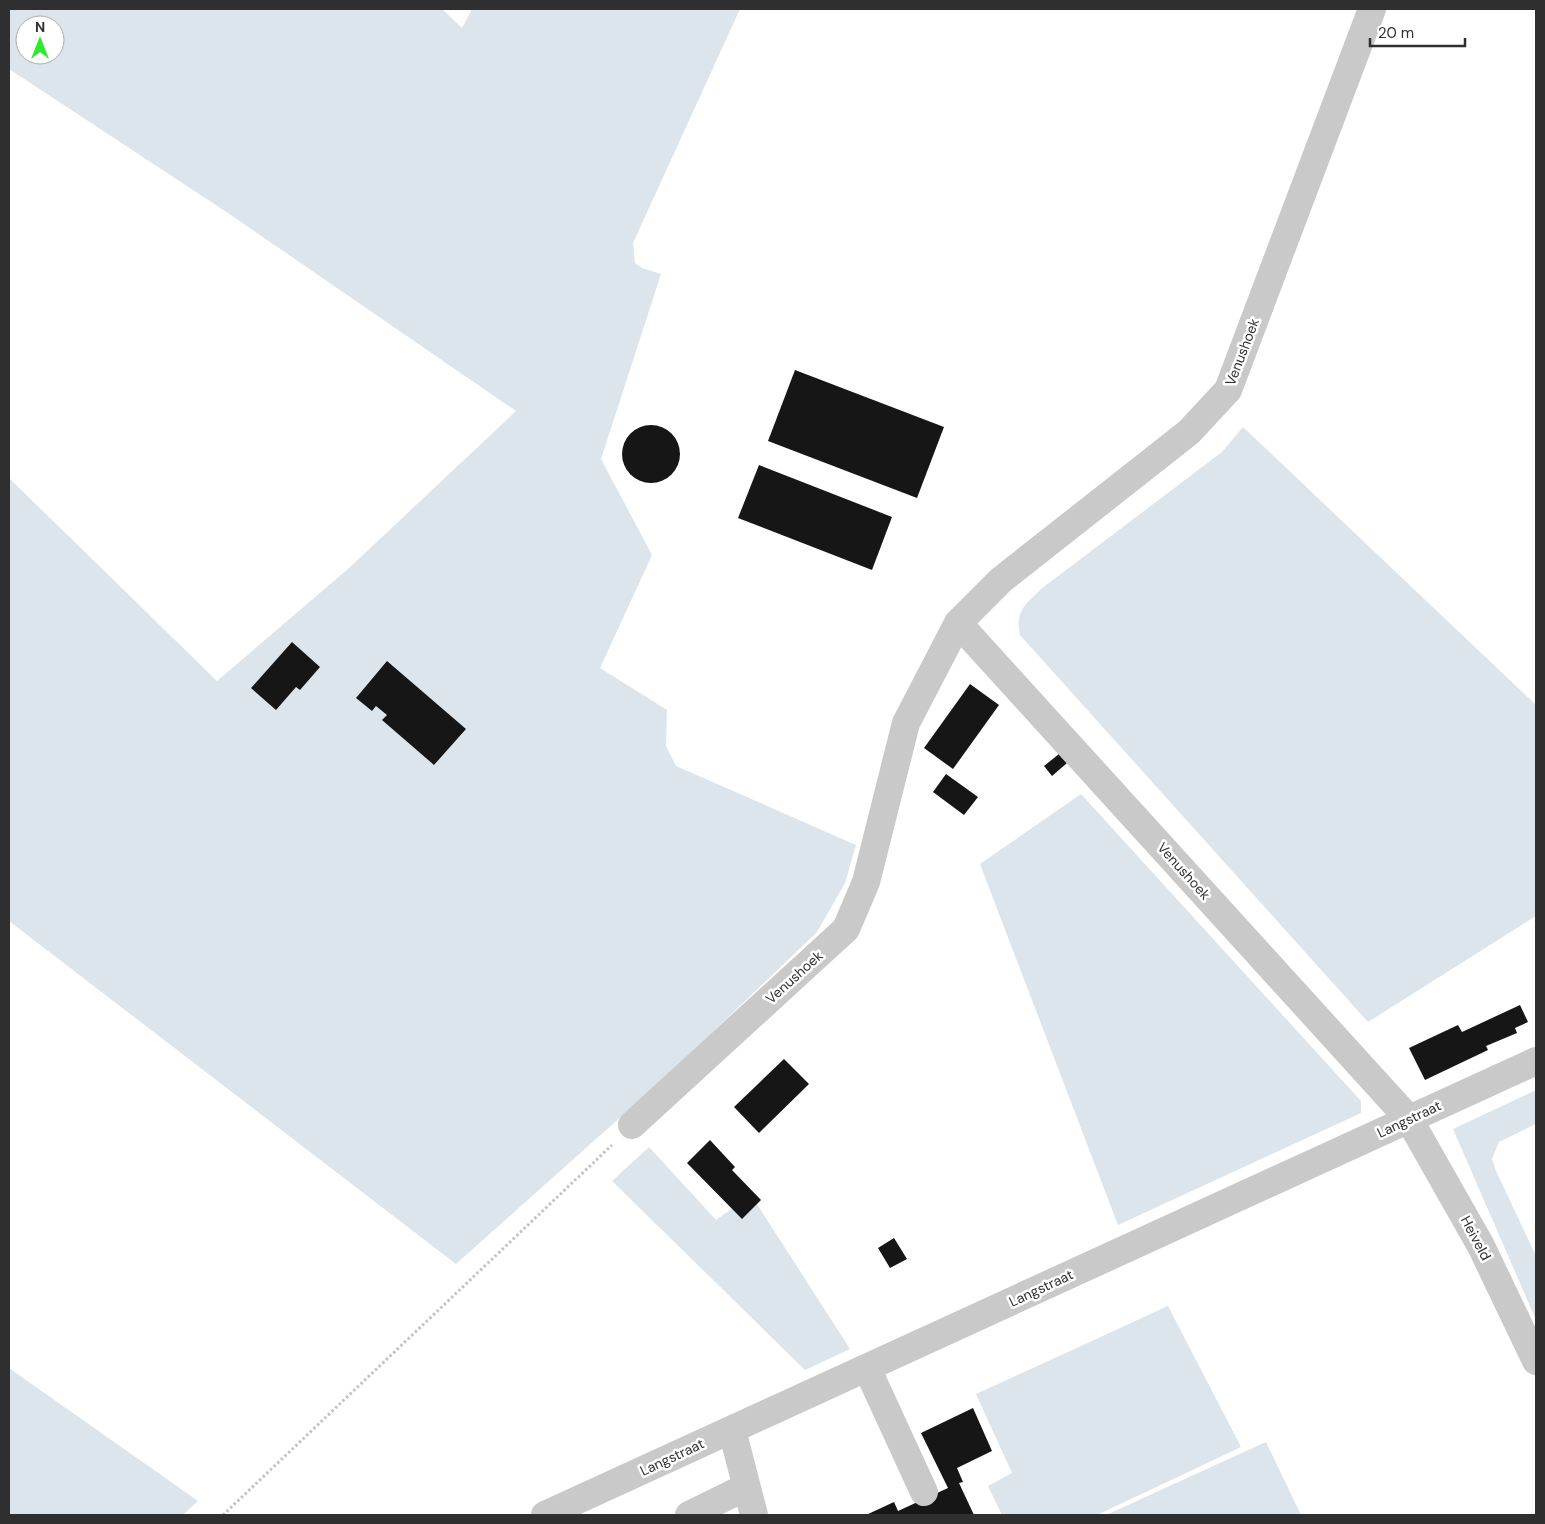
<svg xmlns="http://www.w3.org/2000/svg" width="1545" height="1524" font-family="'DM Sans',sans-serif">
	<rect width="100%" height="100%" fill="#fff"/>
	<g fill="#dce4ec" fill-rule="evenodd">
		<path d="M9 9H442L462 28 472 9H740L633 243 635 263 642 268 661 274 601 459 652 555 600 668 667 710 666 746 676 766 856 845 845 883 817 932 669 1074 456 1264 9 921V478L217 681 348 569 516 411 225 211 9 69ZM25 25H55V55H25Z"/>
		<path d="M1243 427 1536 705V916L1368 1022 1020 635C1015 611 1025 605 1041 589L1222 452Z"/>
		<path d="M1081 794 1361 1101V1113L1118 1225 980 864Z"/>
		<path d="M1536 1090V1124L1499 1142 1492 1159 1496 1171 1536 1256V1320L1453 1129Z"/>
		<path d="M649 1147 716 1220 751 1195 850 1349 805 1370 612 1181Z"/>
		<path d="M1168 1306 1241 1447 1097 1515H1002L988 1486 1012 1473 976 1394Z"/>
		<path d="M9 1368 198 1501 183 1515H9Z"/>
		<path d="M1266 1442 1301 1515H1106L1244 1452Z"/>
	</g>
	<g fill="#161616">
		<path d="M795 370 944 427 917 498 768 441Z"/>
		<circle cx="651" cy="454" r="29"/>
		<path d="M759 465 892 517 872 570 738 518Z"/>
		<path d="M292 642 320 667 300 690 296 687 276 710 251 688Z"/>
		<path d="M387 661 466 729 434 765 382 720 387 715 376 706 372 711 356 698Z"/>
		<path d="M970 684 999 705 953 769 924 748Z"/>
		<path d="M1059 754 1067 763 1052 776 1044 766Z"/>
		<path d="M946 774 978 797 964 815 933 792Z"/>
		<path d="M1520 1005 1528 1022 1515 1028 1517 1033 1486 1046 1488 1050 1425 1080 1409 1048 1458 1025 1462 1032Z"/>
		<path d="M784 1059 809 1084 759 1133 734 1107Z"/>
		<path d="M710 1140 735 1167 732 1170 761 1200 742 1219 687 1163Z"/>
		<path d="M894 1238 907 1259 890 1268 878 1248Z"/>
		<path d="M973 1408 992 1451 957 1468 963 1482 959 1483 974 1515H866L894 1502 898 1511 948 1488 921 1433Z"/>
	</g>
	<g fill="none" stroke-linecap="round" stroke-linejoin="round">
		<path stroke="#c3c3c3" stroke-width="3" stroke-dasharray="2.5 2.5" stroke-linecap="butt" d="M223 1515 612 1145"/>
		<g stroke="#c9c9c9" stroke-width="28">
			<path d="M958 623 1409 1119 1481 1246 1536 1361"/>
			<path d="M632 1125 846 929 866 882 906 723 958 623 1001 580 1189 432 1228 390 1372 9"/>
			<path d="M867 1368 924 1492"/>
			<path d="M732 1430 754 1515"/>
			<path d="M545 1515 1536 1061"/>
			<path d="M689 1515 746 1487"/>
		</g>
	</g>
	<g text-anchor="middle" stroke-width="5" stroke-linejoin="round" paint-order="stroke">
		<g font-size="14" fill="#2f2f2f" stroke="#fff">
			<text transform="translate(1242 352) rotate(-69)" y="5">Venushoek</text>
			<text transform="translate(1184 871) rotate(48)" y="5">Venushoek</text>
			<text transform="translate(794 977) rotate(-42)" y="5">Venushoek</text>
			<text transform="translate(1409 1119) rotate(-25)" y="5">Langstraat</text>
			<text transform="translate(1476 1238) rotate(62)" y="5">Heiveld</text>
			<text transform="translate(1041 1288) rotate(-25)" y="5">Langstraat</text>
			<text transform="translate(672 1457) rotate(-25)" y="5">Langstraat</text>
		</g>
	</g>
	<rect width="1545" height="1524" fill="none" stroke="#2f2f2f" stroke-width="20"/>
	<g transform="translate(40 40)"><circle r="24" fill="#ffffff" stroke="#acacac"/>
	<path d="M0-4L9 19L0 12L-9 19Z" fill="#2dea2e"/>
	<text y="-8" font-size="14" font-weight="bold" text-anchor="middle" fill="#2f2f2f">N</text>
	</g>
	<path d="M1370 38v8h95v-8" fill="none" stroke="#2f2f2f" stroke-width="2.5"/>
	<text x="1378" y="38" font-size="15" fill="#2f2f2f" stroke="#ffffff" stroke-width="4" paint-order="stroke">20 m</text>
</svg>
